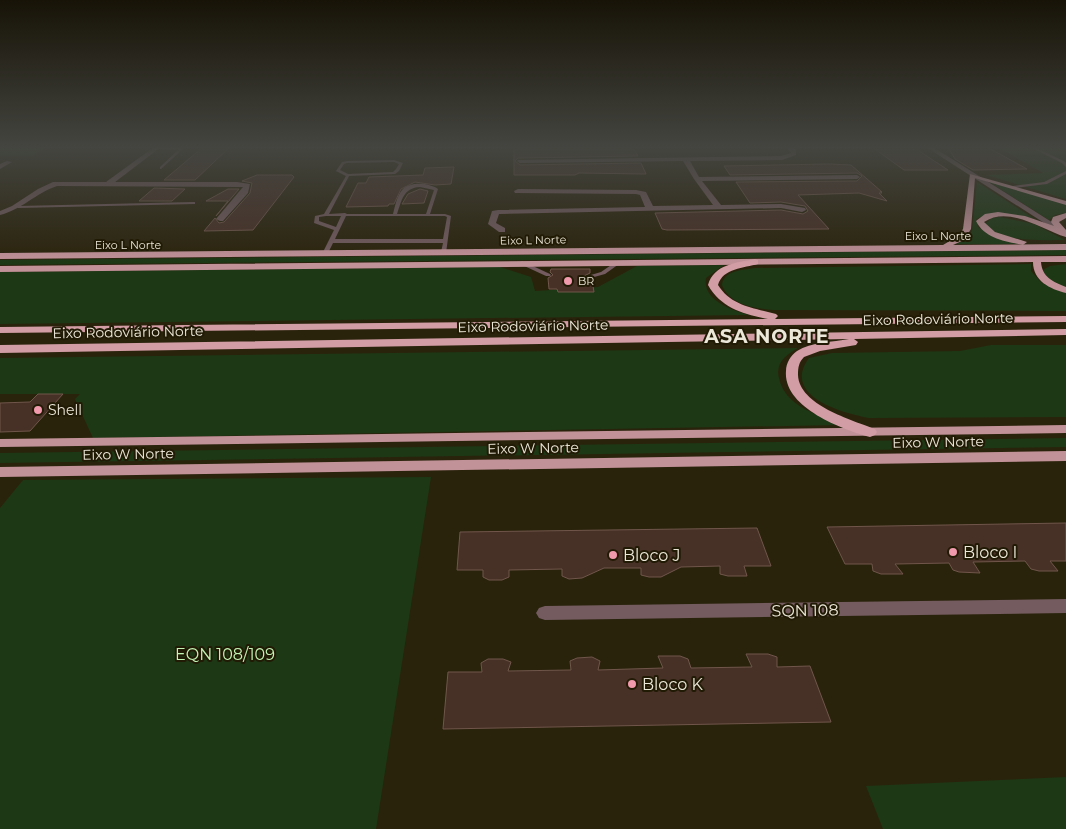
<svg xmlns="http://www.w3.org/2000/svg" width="1066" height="829" font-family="Montserrat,sans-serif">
	<rect width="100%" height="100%" fill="#2a230c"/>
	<g fill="#1d3815">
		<path d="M0 147H47L32 156H0Z"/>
		<path d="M998 147H1066V199L986 175 1043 173Z"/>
		<path d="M988 181 1066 205V213L1055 215 1049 220Z"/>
		<path d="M977 182 1035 219C1017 215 993 210 976 219L978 227 991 235 1025 244H955L965 240 972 231Z"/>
		<path d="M1000 217 1034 224 1065 240C1045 240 998 243 985 224L992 218Z"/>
		<path d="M1066 250V255L0 265V260Z"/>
		<path d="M1031 264V271L1042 283 1066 293V311L773 310C754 308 730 305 722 285 724 270 743 270 755 268Z"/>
		<path d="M1066 264V288C1057 284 1046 280 1043 270L1050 266Z"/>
		<path d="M724 265 706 278C702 300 732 310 749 315L0 324V272L500 267 531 277 535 291 598 287 637 266Z"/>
		<path d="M991 345H1066V417L869 418C842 413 781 396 809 358L832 353 960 351Z"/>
		<path d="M798 348C786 355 775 363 779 378 785 407 819 415 843 425L93 438 75 399 80 394H0V358Z"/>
		<path d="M1066 438V447L0 463V453Z"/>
		<path d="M431 477 376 829H0V508L23 480Z"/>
		<path d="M1066 777V829H883L866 786Z"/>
	</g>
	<g fill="#473026" stroke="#70564b">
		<path d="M203 147H230L195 180H164Z"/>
		<path d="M872 147H913L948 170H904Z"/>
		<path d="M948 147H987L1027 169 973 170 955 159Z"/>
		<path d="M514 149H634L638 156 518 158 515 161 520 165 641 163 646 174 579 173 575 175H514Z"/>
		<path d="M829 164 851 165 882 192 880 191 882 193H879L887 201 859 193 798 195 829 229 667 230 662 229 655 213 781 210 803 214 808 211 805 206 781 202 750 203 736 182 857 181 862 176 857 173 730 175 724 166Z"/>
		<path d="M454 167 451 184 435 185 415 182 401 189 394 204H389L388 206 346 207 358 183H366L369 177 423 175 425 168Z"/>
		<path d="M257 175H292L294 177 253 230 204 231 215 218 219 223 224 222 250 193 252 183 242 181Z"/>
		<path d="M154 188 185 189 172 201H139Z"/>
		<path d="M228 189H239L216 216 228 201H206Z"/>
		<path d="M420 189 428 191 424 203 402 204 408 194Z"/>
		<path d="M551 269H590V273L582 277 586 281 592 280 594 292H558L557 289H549L548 278 553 275 550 272Z"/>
		<path d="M38 394H63L30 431 0 432V403L30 402Z"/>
		<path d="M1066 523V561H1050L1058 571H1039L1031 569 1025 561 973 562 980 573 959 572 953 570 949 563 895 564 903 574H881L873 571 872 564H845L827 527Z"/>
		<path d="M757 528 771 566H744L747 576H728L720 574V566L681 567 661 577H649L641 575V568H604L582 578 569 579 562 576V569L509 570V577L502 580H489L483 577V570H457L460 532Z"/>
		<path d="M746 654H768L777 657V667L810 666 831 722 443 729 448 672H482L481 663 488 659H503L511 662 508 671 571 670 570 661 577 658 592 657 600 661 598 670 663 668 658 656H680L688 659 691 668 752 667Z"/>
	</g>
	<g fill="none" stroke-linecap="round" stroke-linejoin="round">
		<g fill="#735b5f" fill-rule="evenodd">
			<path d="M156 147 181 148 183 149 161 169H160V167L178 150 157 149Z"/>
			<path d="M1030 147H1034L1064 161 1066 163V167L1062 163Z"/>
			<path d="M394 160 403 163 399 171 395 174 349 176 329 214 345 213 347 214H393C395 206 397 196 402 190 411 181 429 183 438 189L430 214H445L451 216 446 253 441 252 443 243H333L327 255H323L322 254 334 230 314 223 315 216 324 214 346 176 336 171 342 162 347 161ZM394 162 399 164 396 169 393 172 348 174 340 170 344 164 347 163ZM420 187 434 190 426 214H397C402 200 403 188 420 187ZM326 216H341L336 227 319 221V217ZM346 216H445L447 217 443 239H335Z"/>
			<path d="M1066 171V174L1047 184 1013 188 1011 187 1013 186 1044 182Z"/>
			<path d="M193 202H195V204L18 208 16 207 18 206Z"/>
			<path d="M522 261 550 274 551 275 550 276H546L520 264V262Z"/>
			<path d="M617 261 619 262V264L605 274 587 279 584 277 601 272Z"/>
		</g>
		<g fill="#735b5f" fill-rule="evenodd">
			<path d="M154 147H161L115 182H237L250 184 248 193 223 221H220L216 219 243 187 57 186C36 193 21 210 0 215V211L12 206 38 189 53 182H106Z"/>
			<path d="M786 147H793L796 150V155L782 160 690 161 699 177 857 175 860 177 857 179 702 181 721 205 781 204 805 208 806 210 802 212 781 208 499 214 496 223 505 228V232H499L488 224 492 211 498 210 645 207 640 195 636 194 515 193 514 191 518 189 636 190 646 192 653 206 713 205 694 179 683 161 520 163 517 161 518 160 781 156 791 153Z"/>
			<path d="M7 161 12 162 0 169V164Z"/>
			<path d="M1066 599V613L545 620 539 618 536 613 539 608 545 606Z"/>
		</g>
		<path fill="#735b5f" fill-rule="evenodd" d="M926 147H933L1066 231V237Z"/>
		<g fill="#c29299" fill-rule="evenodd">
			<path d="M970 174 1066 201V205L975 178 971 229 964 240 953 245 1066 244V250L0 259V253L943 245 958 236 963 229Z"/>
			<path d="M998 212 1025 216 1054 226 1051 222 1053 217 1066 213V218L1059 222 1066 230V237C1042 230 1009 205 984 222L995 232 1027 242 1023 245C1005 241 985 239 976 221L985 214Z"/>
			<path d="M1066 256V262H1041C1042 277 1053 282 1066 287V293C1050 289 1033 281 1033 262L0 272V266Z"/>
			<path d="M1066 425V433L0 447V439Z"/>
			<path d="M1066 451V461L0 477V467Z"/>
		</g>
		<g fill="#d29da5" fill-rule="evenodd">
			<path d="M755 259 758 260V264C744 268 723 268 718 285 731 306 754 308 776 314L778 316 775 319 1066 316V322L0 333V327L768 319C743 314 721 308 708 285 714 264 736 263 755 259Z"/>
			<path d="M1066 329V335L854 339 858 342 856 345 820 351 804 357C799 362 798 367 798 375 799 405 852 420 875 429L877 432 875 435 870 437C841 429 783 407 786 371 786 363 791 355 797 351 811 342 833 342 849 339L0 353V345Z"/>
		</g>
	</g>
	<linearGradient id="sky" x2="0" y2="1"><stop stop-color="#171307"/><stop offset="0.56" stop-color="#444540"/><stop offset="1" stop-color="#444540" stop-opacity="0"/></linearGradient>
	<rect width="1066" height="263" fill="url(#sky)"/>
	<g fill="#f29aad" stroke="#211a04" stroke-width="2">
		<circle cx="568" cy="281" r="5"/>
		<circle cx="38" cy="410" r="5"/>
		<circle cx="953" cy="552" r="5"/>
		<circle cx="613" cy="555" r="5"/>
		<circle cx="632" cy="684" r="5"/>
	</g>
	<g text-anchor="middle" stroke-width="4" stroke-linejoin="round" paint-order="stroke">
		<g font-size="11" fill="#ebe7d9" stroke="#211a04">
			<text x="938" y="240">Eixo L Norte</text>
			<text transform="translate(533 240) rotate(-1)" y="4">Eixo L Norte</text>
			<text x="128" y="249">Eixo L Norte</text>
		</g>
		<g font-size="11" fill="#ebe7d9" stroke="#211a04" text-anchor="start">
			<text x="578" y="285">BR</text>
		</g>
		<g font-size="14" fill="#ebe7d9" stroke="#211a04">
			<text transform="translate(938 319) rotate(-1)" y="5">Eixo Rodoviário Norte</text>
			<text transform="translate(533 326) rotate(-1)" y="5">Eixo Rodoviário Norte</text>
			<text transform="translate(128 332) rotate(-1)" y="5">Eixo Rodoviário Norte</text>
			<text transform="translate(938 442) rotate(-1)" y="5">Eixo W Norte</text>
			<text transform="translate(533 448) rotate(-1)" y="5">Eixo W Norte</text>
			<text transform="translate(128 454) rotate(-1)" y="5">Eixo W Norte</text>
		</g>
		<g font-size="14" fill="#ebe7d9" stroke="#211a04" text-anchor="start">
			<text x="48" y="415">Shell</text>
		</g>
		<g font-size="16" fill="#ebe7d9" stroke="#211a04" text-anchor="start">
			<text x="963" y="558">Bloco I</text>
			<text x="623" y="561">Bloco J</text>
			<text x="642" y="690">Bloco K</text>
		</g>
		<g font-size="16" fill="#ebe7d9" stroke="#211a04">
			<text transform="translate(805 610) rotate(-1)" y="6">SQN 108</text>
		</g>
		<g font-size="16" fill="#c2f4b4" stroke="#211a04">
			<text x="225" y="660">EQN 108/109</text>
		</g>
		<g font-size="19" font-weight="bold" letter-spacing="1" fill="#ebe7d9" stroke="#211a04">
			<text x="767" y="343">ASA NORTE</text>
		</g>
	</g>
</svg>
